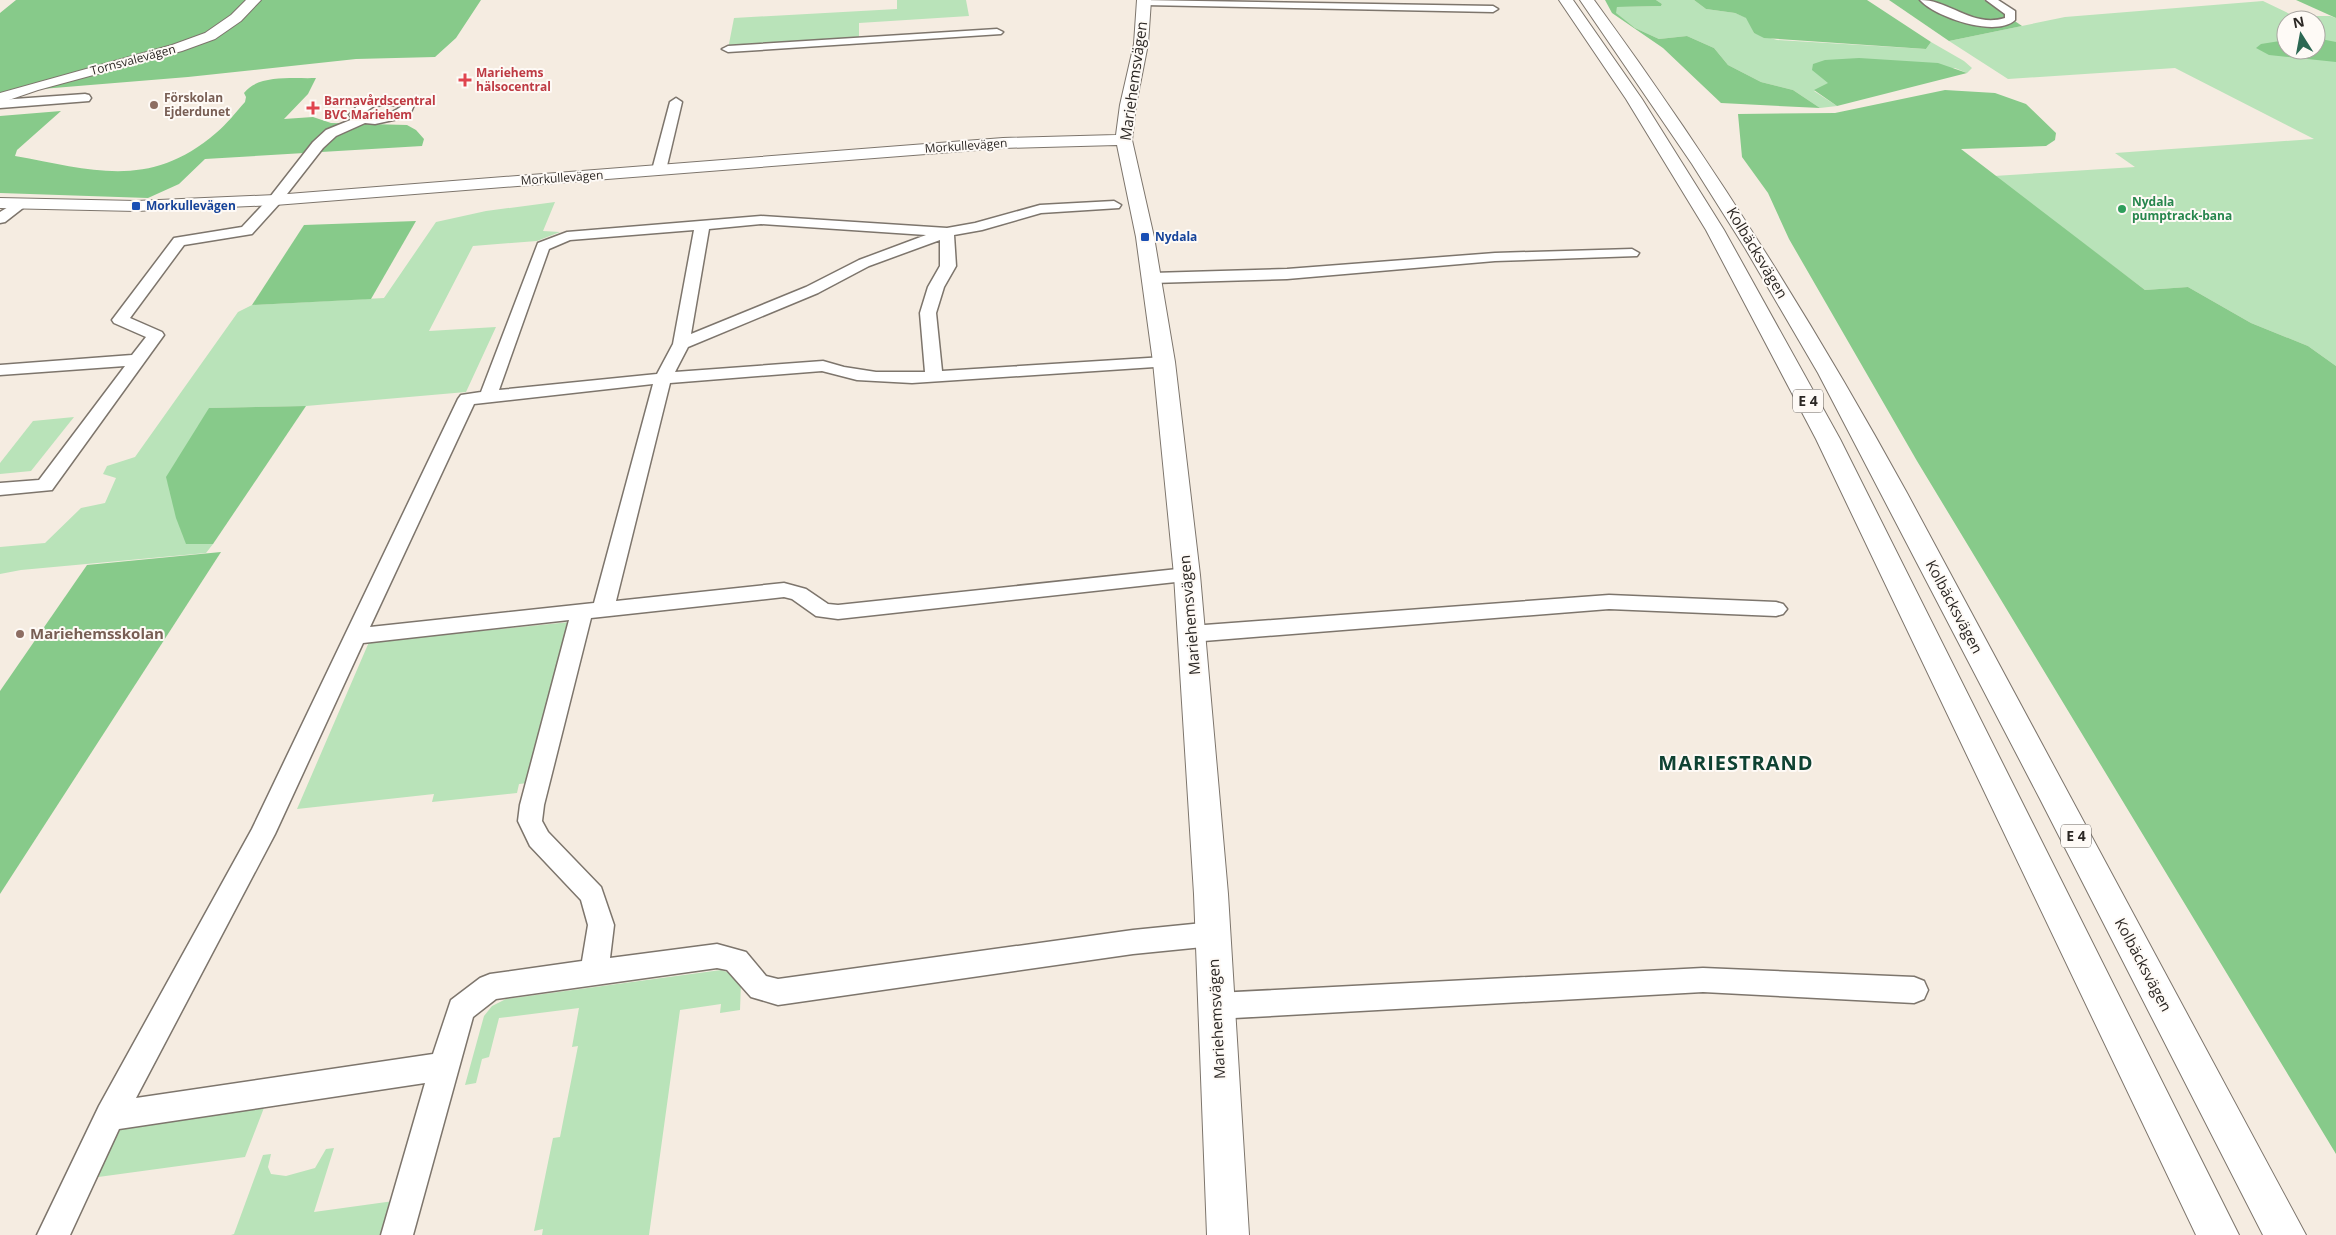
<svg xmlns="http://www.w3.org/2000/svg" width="2336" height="1235" font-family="'Open Sans',sans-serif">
	<rect width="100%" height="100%" fill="#f5ece1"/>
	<g fill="#b9e3b9" fill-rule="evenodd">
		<path d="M897 0H966L969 16 859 23V41L728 49 734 18 897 9Z"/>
		<path d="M1656 0H1694L1706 9 1735 13 1747 18 1754 33 1777 40 1926 49 1931 42 1964 61 1972 68 1967 73 1955 68 1829 83 1814 91 1837 106 1820 108 1793 90 1761 82 1728 65 1714 48 1687 36 1659 39 1635 28 1615 13 1617 7 1661 6 1662 4Z"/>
		<path d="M2263 1 2294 16H2330L2336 18V366L2308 346 2251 323 2188 287 2145 290 1994 176 2135 167 2115 153 2314 139 2175 68 2008 79 1949 41 2065 17ZM2286 20H2316V50H2286Z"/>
		<path d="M555 202 543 231 560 232 537 241 473 246 429 331 496 327 466 392 306 406 209 408 186 544H213L206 553 21 570 0 574V547L45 543 81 508 105 503 116 478 103 474 107 466 135 457 238 312 252 305 384 298 436 222 486 211Z"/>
		<path d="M74 417 31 471 0 474V463L33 421Z"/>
		<path d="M580 621 538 782 519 784 517 793 432 802 434 794 297 809 369 642Z"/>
		<path d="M721 970 733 974 741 983 740 1010 720 1013 721 1004 680 1010 649 1235H542L543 1229 534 1231 553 1138 560 1137 578 1046 572 1047 579 1008 499 1018 489 1057 482 1059 476 1083 465 1085 484 1016 492 1006 506 999Z"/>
		<path d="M267 1100 245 1157 91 1178 59 1235 110 1130Z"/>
		<path d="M334 1148 314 1212 401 1200 391 1235H231L234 1234 263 1155 271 1154 268 1167 271 1174 286 1176 315 1168 326 1149Z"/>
	</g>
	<g fill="#87ca8a">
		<path d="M16 0H481L456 38 435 57 356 59 188 77 17 91 0 98V13Z"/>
		<path d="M1605 0H1656L1662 4 1661 6 1617 7 1616 13 1635 28 1659 39 1687 36 1714 48 1728 65 1761 82 1793 90 1820 108 1721 103 1663 48 1612 13Z"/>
		<path d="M1694 0H1867L1931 42 1926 49 1764 38 1754 33 1746 18 1735 13 1706 9Z"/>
		<path d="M1889 0H1984L2022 26 1949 41Z"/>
		<path d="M2296 0H2336V18Z"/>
		<path d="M2316 38 2336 42V62L2269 55 2256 48 2261 44 2286 40V50H2316Z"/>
		<path d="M1859 58 1938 63 1967 73 1837 106 1814 90 1828 83 1812 70 1813 64 1825 60Z"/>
		<path d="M316 78 308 94 284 119 313 117 331 123 407 125 416 130 424 139 422 146 205 159 179 184 148 198 0 193V116L61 111 17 150 15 156C93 170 150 190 216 133 227 124 236 112 245 102L246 97 244 93C258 74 294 79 316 78Z"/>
		<path d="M1945 90 1995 93 2026 104 2056 133 2055 140 2046 146 1961 149 2145 290 2188 287 2251 323 2308 346 2336 366V1154L1917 461 1789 239 1768 193 1742 157 1738 114 1835 113Z"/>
		<path d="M416 221 371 299 252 305 304 225Z"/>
		<path d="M306 406 213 544H186L176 518 166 477 209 408Z"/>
		<path d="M221 552 0 894V691L87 565Z"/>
	</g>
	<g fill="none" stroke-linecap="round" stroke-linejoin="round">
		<defs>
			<g id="service">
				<path d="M1140 0 1493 6 1498 9 1493 12 1144 5 1140 4Z"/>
				<path d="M1920 0C1950 0 1972 28 2005 18V14L1986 0H1998L2015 11V20C1996 38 1935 17 1920 0Z"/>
				<path d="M997 29 1003 32 1001 34 728 52 722 49 728 46Z"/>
				<path d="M85 94 89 95 91 98 89 101 0 108V100Z"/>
				<path d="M379 98 409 99 415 103 411 112 398 119 375 124 365 123 336 136 323 148 280 203 252 234 184 245 130 318 162 332 164 335 52 490 0 495V483L39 480 125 366 0 375V365L132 355 146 337 114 323 112 320 174 238 242 227 270 197 313 142 326 130 353 119 349 115 360 103ZM387 105 402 106C392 114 375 119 362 114L374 106Z"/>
				<path d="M676 98 682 102 666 170 659 174 654 173 652 170 670 102Z"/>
				<path d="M18 201 25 205 23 208 5 222 0 223V212Z"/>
				<path d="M1114 201 1121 205 1119 208 1041 213 982 230 954 235 956 266 944 287 936 313 942 371 1164 357 1170 358 1172 362 1170 366 912 383 857 380 822 371 670 383 616 601 784 583 806 589 828 604 838 605 1187 568 1194 570 1197 575 1194 580 838 619 816 616 792 599 784 597 591 618 544 805 542 821 548 832 601 887 614 925 610 958 717 944 746 952 766 976 778 979 1133 930 1213 922 1222 926 1226 934 1222 942 1213 946 1133 954 778 1005 751 997 727 970 717 968 496 999 473 1017 413 1235H381L425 1083 119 1129 70 1235H37L99 1106 252 829 458 399 461 395 481 392 538 243 567 232 761 216 947 228 975 223 1040 205ZM761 224 926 235 859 260 806 287 691 334 709 229ZM694 230 673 344 657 374 499 390 549 249 570 240ZM940 240V266L928 287 920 313 925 372H876L844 367 823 361 675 372 688 347 818 293 869 266ZM653 384 594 603 370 627 474 404ZM569 620 520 805 518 821 530 846 581 900 588 925 582 961 490 974 480 978 451 1000 433 1054 136 1098 275 834 363 643Z"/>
				<path d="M1632 249 1639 253 1637 256 1495 261 1287 279 1152 283 1147 281 1144 278 1147 275 1152 273 1287 269 1495 253Z"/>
				<path d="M1609 595 1776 602 1783 604 1787 609 1783 614 1776 616 1609 609 1191 642 1183 639 1180 634 1183 629 1191 626Z"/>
				<path d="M1703 968 1914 977 1924 981 1928 990 1924 999 1914 1003 1703 992 1216 1019 1206 1015 1202 1006 1206 997 1216 993Z"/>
			</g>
			<g id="minor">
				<path d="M246 0H261L241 21 215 39 182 51 38 90 0 103V93L172 45 205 33 231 15Z"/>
				<path d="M1137 0H1151L1148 44 1136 105 1132 140 1154 237 1175 362 1200 575 1228 894 1249 1235H1207L1194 894 1174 575 1153 362 1136 237 1117 145 1003 148 275 205 136 211 0 208V198L136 201 275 195 1003 138 1116 135 1120 105 1134 44Z"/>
			</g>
			<g id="trunk">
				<path d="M1559 0H1573L1642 99 1724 230 1840 439 2239 1235H2196L1816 439 1706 230 1626 99Z"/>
				<path d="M1580 0H1594C1709 157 1813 322 1907 493L2306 1235H2263L2040 799 1818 373 1745 248 1692 164Z"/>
			</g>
		</defs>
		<use href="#service" stroke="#7d756c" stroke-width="3"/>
		<use href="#minor" stroke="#7d756c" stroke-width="2"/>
		<use href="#trunk" stroke="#7d756c" stroke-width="2"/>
		<use href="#service" fill="#fff" fill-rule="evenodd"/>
		<use href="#minor" fill="#fff" fill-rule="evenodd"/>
		<use href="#trunk" fill="#fff" fill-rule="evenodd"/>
	</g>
	<g fill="#e0444e" stroke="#fefaf6" stroke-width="2">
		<path d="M462.5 72.5h5v5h5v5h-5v5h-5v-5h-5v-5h5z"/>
		<path d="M310.5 100.5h5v5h5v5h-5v5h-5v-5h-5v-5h5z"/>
	</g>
	<g fill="#8d6e63" stroke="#fefaf6" stroke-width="2">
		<circle cx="154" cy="105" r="5"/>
		<circle cx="20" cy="634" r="5"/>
	</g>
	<g fill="#1a4fb4" stroke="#fefaf6" stroke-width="2">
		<rect x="131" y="201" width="10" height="10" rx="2.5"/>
		<rect x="1140" y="232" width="10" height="10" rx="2.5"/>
	</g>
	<circle fill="#2e9e5b" stroke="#fefaf6" stroke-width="2" cx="2122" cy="209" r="5"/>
	<g text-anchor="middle" stroke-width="4" stroke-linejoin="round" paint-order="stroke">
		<g font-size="12" fill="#2b2724" stroke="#fefaf6">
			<text transform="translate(133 60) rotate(-15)" y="4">Tornsvalevägen</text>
			<text transform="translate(966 146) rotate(-4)" y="4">Morkullevägen</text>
			<text transform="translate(562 178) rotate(-4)" y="4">Morkullevägen</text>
		</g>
		<g font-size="12" font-weight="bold" fill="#be3a42" stroke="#fefaf6" text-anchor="start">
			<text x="476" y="77">Mariehems<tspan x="476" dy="14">hälsocentral</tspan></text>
			<text x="324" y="105">Barnavårdscentral<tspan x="324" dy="14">BVC Mariehem</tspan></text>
		</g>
		<g font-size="12" font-weight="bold" fill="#785e54" stroke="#fefaf6" text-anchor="start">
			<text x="164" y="102">Förskolan<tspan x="164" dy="14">Ejderdunet</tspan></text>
		</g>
		<g font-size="12" font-weight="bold" fill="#27864d" stroke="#fefaf6" text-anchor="start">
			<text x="2132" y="206">Nydala<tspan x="2132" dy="14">pumptrack-bana</tspan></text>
		</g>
		<g font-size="12" font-weight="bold" fill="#164399" stroke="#fefaf6" text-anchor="start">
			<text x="146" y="210">Morkullevägen</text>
			<text x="1155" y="241">Nydala</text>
		</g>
		<g fill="#fefaf6" stroke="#6a6663" stroke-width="1">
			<rect x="1793" y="389.5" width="30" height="23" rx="4"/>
			<rect x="2061" y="824.5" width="30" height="23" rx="4"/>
		</g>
		<g font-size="14" font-weight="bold" fill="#2b2724">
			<text x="1808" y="406">E 4</text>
			<text x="2076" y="841">E 4</text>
		</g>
		<g font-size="15" fill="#2b2724" stroke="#fefaf6">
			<text transform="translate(1134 81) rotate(-82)" y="5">Mariehemsvägen</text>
			<text transform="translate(1757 253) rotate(59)" y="5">Kolbäcksvägen</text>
			<text transform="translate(1954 607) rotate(62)" y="5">Kolbäcksvägen</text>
			<text transform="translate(1190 615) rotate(-95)" y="5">Mariehemsvägen</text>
			<text transform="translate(2143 965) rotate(62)" y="5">Kolbäcksvägen</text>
			<text transform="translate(1217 1019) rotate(-93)" y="5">Mariehemsvägen</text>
		</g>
		<g font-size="15" font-weight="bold" fill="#785e54" stroke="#fefaf6" text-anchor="start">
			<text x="30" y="639">Mariehemsskolan</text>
		</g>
		<g font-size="20" font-weight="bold" letter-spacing="1" fill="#0f4232" stroke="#fefaf6">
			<text x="1736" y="770">MARIESTRAND</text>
		</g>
	</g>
	<g transform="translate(2301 35) rotate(349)"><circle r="24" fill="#fefaf6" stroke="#aaa6a2"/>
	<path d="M0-4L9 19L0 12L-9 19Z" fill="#2c6853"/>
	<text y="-8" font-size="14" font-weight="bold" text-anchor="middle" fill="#2b2724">N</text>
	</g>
</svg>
